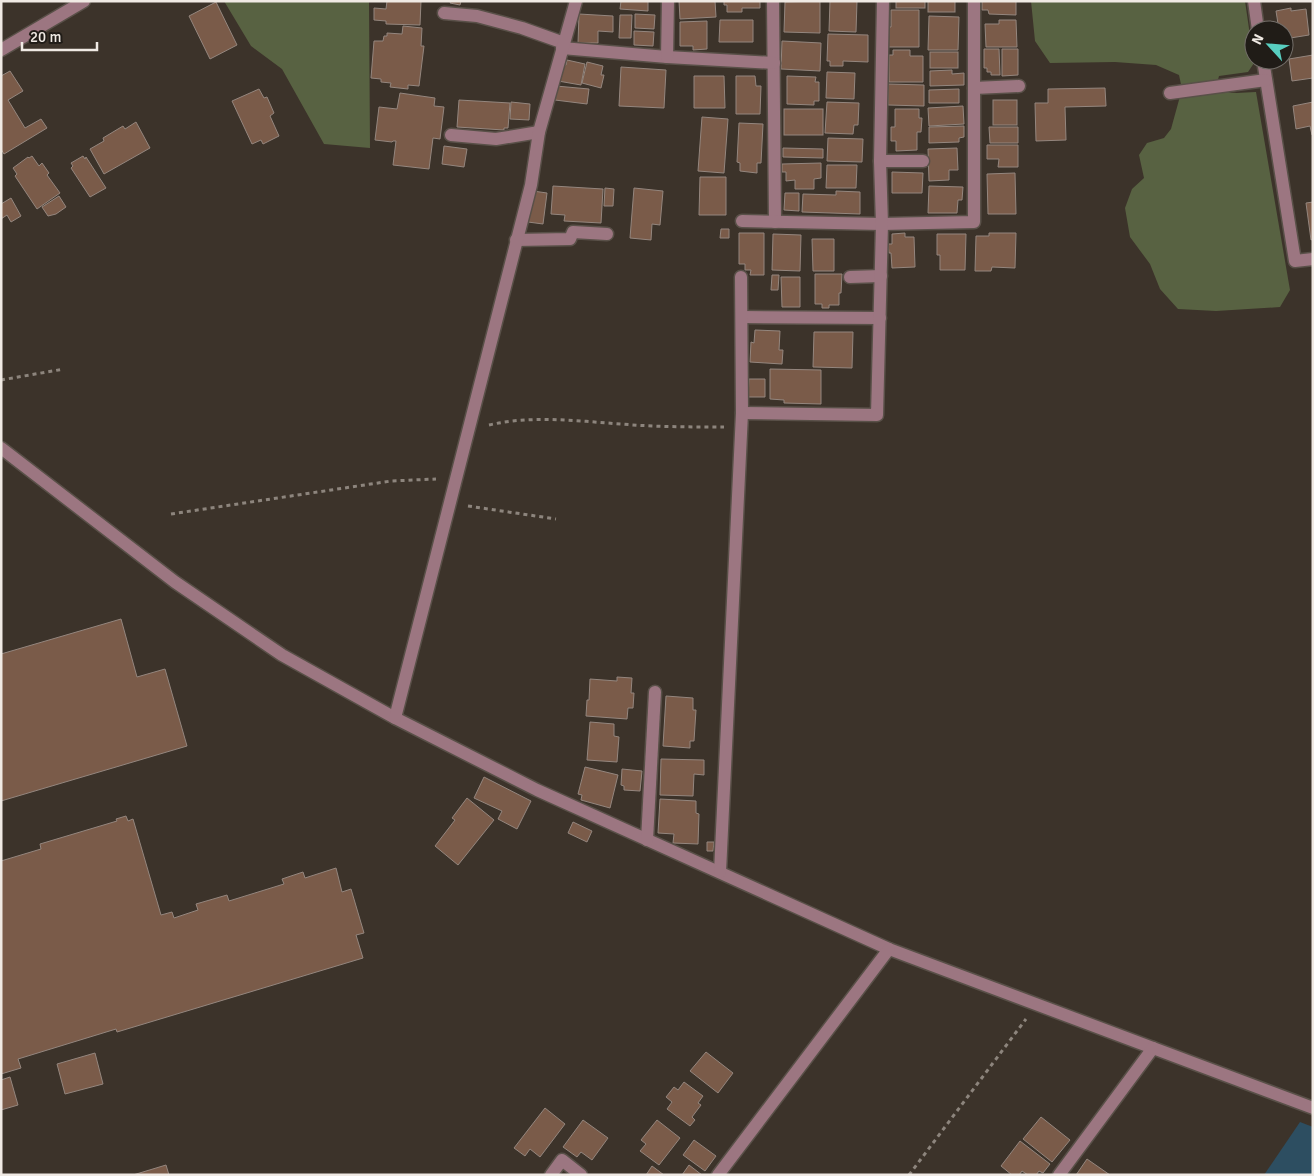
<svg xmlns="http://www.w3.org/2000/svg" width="1314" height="1176" font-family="Signika,sans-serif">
	<rect width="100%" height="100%" fill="#3c332a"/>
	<g fill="#586242">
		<path d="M224 1H369L370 148 324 144 282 69 251 46Z"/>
		<path d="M1031 1H1245L1254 63 1248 72 1219 76 1216 87C1230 96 1241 92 1256 92L1290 290 1280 307 1216 311 1178 309 1160 289 1150 264 1130 237 1125 208 1132 189 1144 178 1139 155 1147 143 1164 138 1171 129 1182 89 1179 75 1156 65 1115 62 1050 63 1035 41Z"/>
	</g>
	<path fill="#2d4e61" d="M1300 1122 1313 1127V1175H1264Z"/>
	<g fill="#7a5b49" stroke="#94867e">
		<path d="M387 1H421L420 25 386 24V21L374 20V8L386 9Z"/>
		<path d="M451 1H461L460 5 450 3Z"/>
		<path d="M621 1H648V11L620 9Z"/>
		<path d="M679 1H715L716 17 680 19Z"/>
		<path d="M724 1H760V8H742V12H727V5H724Z"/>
		<path d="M820 1V33L784 32 785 2Z"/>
		<path d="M830 1H857L856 32 829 31Z"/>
		<rect x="896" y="1" width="29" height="7"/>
		<rect x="928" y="1" width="27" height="11"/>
		<path d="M982 1H1016V15L989 14 988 10H982Z"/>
		<path d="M216 2 237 45 210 59 189 16Z"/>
		<path d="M1291 8V11L1306 9 1309 35 1284 39V30H1279L1276 11Z"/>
		<path d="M891 10H919V47H888L889 27H891Z"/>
		<path d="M579 14 613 16V32L598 31V43H578Z"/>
		<path d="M635 14 655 15 654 29 635 28Z"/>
		<path d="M620 15H632L631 38H619Z"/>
		<path d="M929 16 959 17 958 50H928Z"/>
		<path d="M720 20H753V42H719Z"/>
		<path d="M999 20H1016L1017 47H986L985 24H999Z"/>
		<path d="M707 21V49L693 50V46H680V22Z"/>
		<path d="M403 26 422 28 421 46H424L419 86 408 85V89L390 87 391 83 381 82V79L371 78 374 41H383L384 36H387V33L402 34Z"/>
		<path d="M634 31 654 32 653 46 634 45Z"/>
		<path d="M828 34 868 35V62L843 61V66H830V61H827Z"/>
		<path d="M782 41 821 43 820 71 781 69Z"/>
		<path d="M984 49H999L1000 75H991V72H987V68H984Z"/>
		<path d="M1002 49H1018V75L1002 76Z"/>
		<path d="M893 50H910V56H923V82H889V55H893Z"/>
		<rect x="930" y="52" width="28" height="16"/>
		<path d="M1313 55V78L1292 81 1289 59Z"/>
		<path d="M567 60 585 64 581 85 558 81 561 64 566 65Z"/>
		<path d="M587 62 603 66 601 75H604L601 88 582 83Z"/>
		<path d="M621 67 666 70 664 108 619 106Z"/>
		<path d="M952 70V74L964 73V85L930 86V71Z"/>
		<path d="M10 71 23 91 8 100 25 128 41 119 47 128 4 154 1 149V76Z"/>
		<path d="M827 72 855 73 854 99 826 98Z"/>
		<path d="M694 76H724L725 108H694Z"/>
		<path d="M736 76H755L756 86H761L760 114H736Z"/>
		<path d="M787 76 816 77 815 82H819V101H814V105L787 104Z"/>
		<path d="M888 84 924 85V106L888 105Z"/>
		<path d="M556 86 589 89 587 104 555 100Z"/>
		<path d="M1105 88 1106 106 1065 107 1066 140 1036 141 1035 103H1048V89Z"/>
		<path d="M259 89 264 98 267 97 274 113 270 116 279 136 263 144 261 140 252 144 232 101Z"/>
		<path d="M959 89V103H929V90Z"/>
		<path d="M400 93 435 98 434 106 444 107 440 139 433 138 429 169 393 165 396 141H393L392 142 375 140 379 107 397 109Z"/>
		<path d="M459 100 510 103 508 128H504V130L457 127Z"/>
		<rect x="993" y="100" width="24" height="25"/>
		<path d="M511 102 530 104 529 120 510 119Z"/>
		<path d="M827 102 859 103 858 125H854L853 134 825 133Z"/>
		<path d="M1313 102V135H1312L1310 126 1296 129 1293 106Z"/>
		<path d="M963 106 964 124 929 126 928 108Z"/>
		<rect x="784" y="109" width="39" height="26"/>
		<path d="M895 109H919V118H922L921 132H917V150L896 151V141H891V127H895Z"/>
		<path d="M702 117 728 119 724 173 698 171Z"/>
		<path d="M136 122 150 148 104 174 90 149 104 141 103 138 123 126 125 129Z"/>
		<path d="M739 123 763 124 761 163H757V173L740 171V163L737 162Z"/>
		<path d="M964 126V137L959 138V142L929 143V127Z"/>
		<path d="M989 127H1018V143H990Z"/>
		<path d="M828 138 863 139 862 162 827 161Z"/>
		<path d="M987 145H1018V167H998L999 159H987Z"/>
		<path d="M444 146 467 149 464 167 442 164Z"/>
		<path d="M783 148 823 149V158L783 157Z"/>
		<path d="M957 148 958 170H949V180L929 181 928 149Z"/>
		<path d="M32 156 39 166 42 163 49 173 47 175 60 193 37 209 15 176 17 174 13 168 28 157 29 158Z"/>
		<path d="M83 156 85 159 86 157 106 188 90 197 71 168 73 166 71 163Z"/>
		<path d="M821 163V178L814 179V189H795V180L786 181V172H782V164Z"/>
		<path d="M827 165H857L856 188H826Z"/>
		<path d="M892 172 923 173 922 193H892Z"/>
		<path d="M1015 173 1016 214H988L987 174Z"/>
		<path d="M700 177H726V215H699Z"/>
		<path d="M553 186 603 189 601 223 564 221 565 215 551 214Z"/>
		<path d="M929 186 963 187 962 200H958L957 213H928Z"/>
		<path d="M605 188 614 189 613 206H604Z"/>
		<path d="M634 188 663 191 660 225 652 224 651 240 630 238Z"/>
		<path d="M533 191 547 193 543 224 528 222Z"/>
		<path d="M836 191 860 192V214L802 212 803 194 836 195Z"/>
		<path d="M785 193H799V211L784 210Z"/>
		<path d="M59 196 66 207 56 214 48 216 42 207Z"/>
		<path d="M11 198 21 216 11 222 7 215 1 219V204Z"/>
		<path d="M1313 202V239L1311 240 1306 203Z"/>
		<path d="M721 229H729V238H720Z"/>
		<path d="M739 233H764V275H750L751 270H745V264H739Z"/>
		<path d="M905 233V237H914L915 267 892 268 891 253H889L888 244H892V234Z"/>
		<path d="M989 233H1016L1015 268 992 267 991 271H975L976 236H989Z"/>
		<path d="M773 234 801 235 800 271 772 270Z"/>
		<path d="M937 234H966L965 270H940V255H937Z"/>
		<path d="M812 239H834V271H813Z"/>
		<path d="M815 274H842L841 293H839V305H829V308H822V304H815Z"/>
		<path d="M772 275H779L778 290H771Z"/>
		<path d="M781 277H800V307H782Z"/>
		<path d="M755 330 780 331 779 350H783L782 364 750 362 751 342 754 343Z"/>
		<path d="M814 332H853L852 368 813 367Z"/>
		<path d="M770 369 821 370V404L784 403V400L770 399Z"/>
		<path d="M749 379H765V397H748Z"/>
		<path d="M121 619 137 677 165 669 187 746 1 801V654Z"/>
		<path d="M617 677 632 678 631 693H634L633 708H628L627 719 586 716 587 700H589L590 679 617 681Z"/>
		<path d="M666 696 693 698V710H696L694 741H690V748L663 746Z"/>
		<path d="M590 722 614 724V736L619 737 617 762 587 760Z"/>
		<path d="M661 759 704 760V775L694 774 693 796 660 795Z"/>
		<path d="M585 767 618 775 610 808 581 800 582 795 578 794Z"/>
		<path d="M622 769 642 771 640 791 624 790V786L621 785Z"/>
		<path d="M484 777 531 801 517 829 498 819 502 811 474 798Z"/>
		<path d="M467 798 494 820 458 865 435 846 455 820 452 818Z"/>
		<path d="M660 799 696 801V813L699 814 698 844 673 843 674 834 658 833Z"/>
		<path d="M126 816 128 821 133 819 161 915 172 912 174 918 198 910 196 904 227 895 229 901 284 884 282 879 303 872 305 878 336 868 342 892 351 889 364 933 356 935 363 958 117 1032 116 1029 18 1059 21 1068 1 1074V861L41 849 40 844 117 821 116 819Z"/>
		<path d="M573 822 592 831 587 842 568 833Z"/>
		<path d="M707 842H714L713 851H707Z"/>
		<path d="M706 1052 733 1073 718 1093 690 1071Z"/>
		<path d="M95 1053 103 1084 65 1094 57 1064Z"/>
		<path d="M10 1077 18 1105 1 1110V1080Z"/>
		<path d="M684 1082 703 1096 698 1103 701 1105 692 1117 695 1120 690 1126 667 1109 672 1102 666 1097 674 1087 678 1090Z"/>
		<path d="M545 1108 565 1124 540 1157 530 1149 525 1156 514 1148Z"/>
		<path d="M1041 1117 1070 1140 1052 1162 1023 1139Z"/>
		<path d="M583 1120 608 1138 592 1160 581 1152 577 1157 563 1147Z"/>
		<path d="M657 1120 680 1138 659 1165 640 1151 646 1144 641 1140Z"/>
		<path d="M694 1140 716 1156 705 1171 683 1155Z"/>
		<path d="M1020 1141 1050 1164 1043 1173 1039 1171 1036 1175H1028L1022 1171 1019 1175H1012L1001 1166Z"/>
		<path d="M1087 1159 1110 1175H1076Z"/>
		<path d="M166 1165 169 1175H133Z"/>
		<path d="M689 1165 702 1175H682Z"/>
		<path d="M652 1166 664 1175H646Z"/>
	</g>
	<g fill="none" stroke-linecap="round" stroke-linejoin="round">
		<defs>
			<g id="minor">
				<path d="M773 1 775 222"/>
				<path d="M1254 1 1258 30"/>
				<path d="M444 13 477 16 522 28 564 43"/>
				<path d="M562 48 667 57 774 63"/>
				<path d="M1 50 84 1"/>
				<path d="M667 57 668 1"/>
				<path d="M1263 60 1295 261 1313 259"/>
				<path d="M974 88 1019 86"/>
				<path d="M1170 93 1266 80"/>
				<path d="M451 135 496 139 539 132"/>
				<path d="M880 161H923"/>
				<path d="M742 221 882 224 974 222V1"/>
				<path d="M516 240 570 239 573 232 607 234"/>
				<path d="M850 277 881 276"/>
				<path d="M742 317 880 318"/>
				<path d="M742 413 877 415 882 224 880 161 883 1"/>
				<path d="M1 448 175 582 282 655 395 718 537 790 889 949 1313 1108"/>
				<path d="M395 718 531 185 539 132 576 1"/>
				<path d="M647 840 655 692"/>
				<path d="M720 872 742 413 741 277"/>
				<path d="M551 1175 562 1160 581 1175"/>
				<path d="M718 1175 889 949"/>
				<path d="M1059 1175 1153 1048"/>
			</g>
		</defs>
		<use href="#minor" stroke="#595048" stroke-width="15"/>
		<g stroke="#8d857d" stroke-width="3" stroke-dasharray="4 4" stroke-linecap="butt">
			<path d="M1 380 64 369"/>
			<path d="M489 425C532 415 577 421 621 424 656 427 690 427 724 427"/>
			<path d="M468 506 556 519"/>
			<path d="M171 514 391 481 436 479"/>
			<path d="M909 1175 1026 1019"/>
		</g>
		<use href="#minor" stroke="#9c7681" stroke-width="12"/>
	</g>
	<rect width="1314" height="1176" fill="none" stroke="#f0eae4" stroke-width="5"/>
	<g transform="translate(1269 45) rotate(296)"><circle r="24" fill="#201c17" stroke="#736e69"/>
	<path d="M0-4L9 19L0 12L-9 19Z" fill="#58cec0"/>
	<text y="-8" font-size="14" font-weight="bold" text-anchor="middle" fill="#f0eae4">N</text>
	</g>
	<path d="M22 42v8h75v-8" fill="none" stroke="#f0eae4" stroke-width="2.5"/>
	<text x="30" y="42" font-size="15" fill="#f0eae4" stroke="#201c17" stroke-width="4" paint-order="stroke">20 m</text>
</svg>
